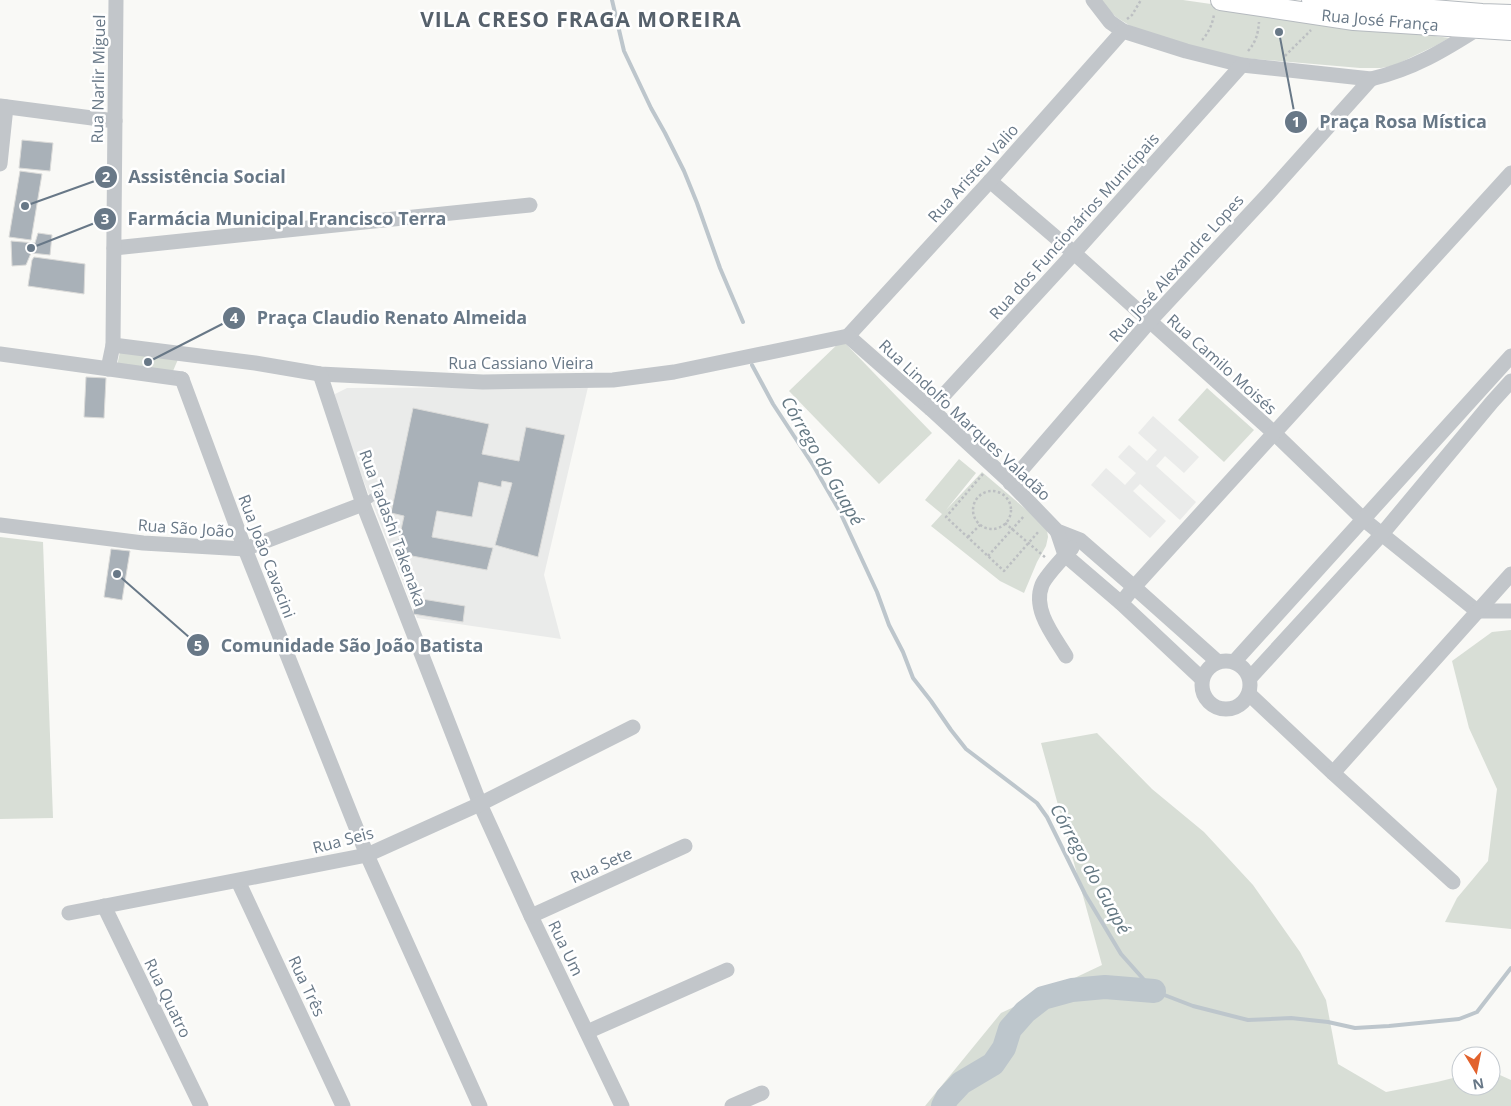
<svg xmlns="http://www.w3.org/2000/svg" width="1511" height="1106" font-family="'Open Sans',sans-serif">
	<rect width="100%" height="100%" fill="#f9f9f6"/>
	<g fill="#eaebea">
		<path d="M588 387 544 575 561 639 417 618 336 410 335 394 347 388Z"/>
		<path d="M1153 416 1199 457 1184 473 1165 456 1156 466 1196 502 1180 520 1140 484 1133 491 1166 521 1150 538 1091 485 1106 468 1125 485 1136 473 1118 457 1129 445 1147 461 1157 450 1138 433Z"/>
	</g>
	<g fill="#d8ded6">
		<path d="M1101 0H1183L1449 38 1437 45 1393 66 1381 68H1360L1243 58 1191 47 1132 27 1116 17 1104 5Z"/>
		<path d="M842 340 932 433 879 484 789 391Z"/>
		<path d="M121 347 179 357 173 371 117 366Z"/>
		<path d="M1207 388 1254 430 1224 462 1178 420Z"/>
		<path d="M959 459 976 473 946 510 982 472 1042 523 1047 530 1048 537 1046 546 1037 562 1024 593 1000 581 931 526 942 514 925 500Z"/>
		<path d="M0 537 43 542 53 818 0 819Z"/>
		<path d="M1511 630V929L1445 922 1457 898 1488 861 1497 789 1469 728 1452 661 1492 632Z"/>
		<path d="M1097 733 1152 789 1204 832 1253 885 1300 952 1326 1000 1338 1064 1386 1092 1437 1082 1461 1076V1086H1491V1071L1511 1080V1106H925L1001 1013 1102 965 1041 743Z"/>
	</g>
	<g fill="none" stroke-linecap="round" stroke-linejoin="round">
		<g stroke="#bdc6cc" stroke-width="4">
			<path d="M612 0 624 51 651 108 665 133 684 171 697 203 720 268 743 322"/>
			<path d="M752 365 773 404 813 465 839 510 877 592 889 625 903 652 913 678 931 701 951 730 966 749 1037 803 1047 817 1085 894 1121 954 1154 991 1193 1006 1248 1020 1291 1018 1328 1022 1355 1028 1389 1026 1459 1019 1477 1012 1511 968"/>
		</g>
		<path stroke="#bdc6cc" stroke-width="24" d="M943 1106 947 1098 961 1083 993 1064 1004 1048 1010 1029 1025 1012 1043 998 1072 990 1105 987 1154 991"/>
	</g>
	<g fill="#a9b1b8" stroke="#dbdbd9">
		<path d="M22 140 53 143 50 171 19 168Z"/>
		<path d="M20 171 42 174 31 240 9 237Z"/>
		<path d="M38 233 52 235 50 255 31 253 26 265 12 266 11 241 35 243Z"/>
		<path d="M34 257 85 264 84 294 28 286 32 260Z"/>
		<path d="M86 377 106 378 104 418 84 417Z"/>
		<path d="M413 408 489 424 482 454 519 461 526 427 565 435 538 557 495 545 512 483 502 481 501 487 479 482 472 517 437 511 432 537 493 548 487 570 396 553 404 516 391 513Z"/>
		<path d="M111 549 130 551 122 600 104 597Z"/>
		<path d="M416 598 465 606 463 622 413 614Z"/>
	</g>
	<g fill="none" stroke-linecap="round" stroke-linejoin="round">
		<defs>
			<g id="secondary">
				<path d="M1221 0 1354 20 1511 30"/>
				<path d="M1312 0 1482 14 1511 15"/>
			</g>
		</defs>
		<use href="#secondary" stroke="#b5babf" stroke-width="22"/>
		<g stroke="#bcbfc2" stroke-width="2.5" stroke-dasharray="2.5 2.5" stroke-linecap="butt">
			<path d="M1127 19 1132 15 1141 0"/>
			<path d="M1202 40C1208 34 1213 23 1214 14"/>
			<path d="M1248 51C1256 42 1258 34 1259 22"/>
			<path d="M1285 56 1311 30"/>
			<path d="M983 474 946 517 1004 571 1039 531"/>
			<circle cx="992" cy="510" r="19"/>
			<path d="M1005 523 1046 558"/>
			<path d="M968 537 980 525"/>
			<path d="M988 556 1024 516"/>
		</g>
		<path stroke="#c2c6ca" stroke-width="8" d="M363 504 380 492"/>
		<g stroke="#c2c6ca" stroke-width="15">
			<path d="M1093 0 1110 22 1123 31 1186 51 1242 65 1371 79C1413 69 1443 51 1479 28L1480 24"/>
			<path d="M0 106 115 121"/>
			<path d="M0 164 6 107"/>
			<path d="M990 181 1074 253 1274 433 1363 519 1477 611H1511"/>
			<path d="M114 248 530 205"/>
			<path d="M848 336 931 409 1009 481 1057 531 1080 540 1134 587 1218 662"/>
			<path d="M848 336 990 181 1123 31"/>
			<path d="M113 345 255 363 320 374 483 382 613 380 674 372 848 336"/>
			<path d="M0 354 182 379"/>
			<path d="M108 369 113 345 116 0"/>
			<path d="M320 374 363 504 480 804 531 916 622 1106"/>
			<path d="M182 379 245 549 367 855 480 1106"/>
			<path d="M931 409 1074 253 1242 65"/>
			<path d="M1010 483 1149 322 1269 193 1371 79"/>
			<path d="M0 525 143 543 245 549 363 504"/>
			<path d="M1057 531 1065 555 1121 603 1202 679"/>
			<path d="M1121 603 1134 587 1511 173"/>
			<path d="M1066 656C1054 636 1032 610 1042 585 1046 575 1064 557 1072 548"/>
			<circle cx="1226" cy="685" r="24"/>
			<path d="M1234 662 1511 356"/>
			<path d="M1250 678 1382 534 1492 402 1511 381"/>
			<path d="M1249 694 1333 773 1453 882"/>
			<path d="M1333 773 1511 574"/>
			<path d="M238 881 343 1106"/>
			<path d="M104 906 201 1106"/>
			<path d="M69 913 367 855 480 804 633 727"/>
			<path d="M531 916 685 846"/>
			<path d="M587 1032 727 970"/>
			<path d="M732 1106 762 1093"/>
		</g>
		<use href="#secondary" stroke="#fff" stroke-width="20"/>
	</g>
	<g text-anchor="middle" stroke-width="5" stroke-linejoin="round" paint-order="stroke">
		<g font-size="16" fill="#687887" stroke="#fff">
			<text transform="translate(1380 20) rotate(5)" y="6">Rua José França</text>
			<text transform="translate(98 79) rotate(-89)" y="6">Rua Narlir Miguel</text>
			<text transform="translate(973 173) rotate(-48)" y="6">Rua Aristeu Valio</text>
			<text transform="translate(1074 226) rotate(-48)" y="6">Rua dos Funcionários Municipais</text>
			<text transform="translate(1176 268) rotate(-48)" y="6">Rua José Alexandre Lopes</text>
			<text x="521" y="369">Rua Cassiano Vieira</text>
			<text transform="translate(1222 364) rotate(42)" y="6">Rua Camilo Moisés</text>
			<text transform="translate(965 420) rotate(43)" y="6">Rua Lindolfo Marques Valadão</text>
			<text transform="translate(186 528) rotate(4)" y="6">Rua São João</text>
			<text transform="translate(393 528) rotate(70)" y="6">Rua Tadashi Takenaka</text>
			<text transform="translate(267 556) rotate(69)" y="6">Rua João Cavacini</text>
			<text transform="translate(343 840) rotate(-15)" y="6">Rua Seis</text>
			<text transform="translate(601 865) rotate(-24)" y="6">Rua Sete</text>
			<text transform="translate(566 948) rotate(64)" y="6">Rua Um</text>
			<text transform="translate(307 986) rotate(65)" y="6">Rua Três</text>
			<text transform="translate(168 998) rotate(64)" y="6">Rua Quatro</text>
		</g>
		<g font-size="18" font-style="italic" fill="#647883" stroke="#fff">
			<text transform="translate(822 461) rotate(60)" y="6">Córrego do Guapé</text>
			<text transform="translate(1090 869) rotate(61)" y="6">Córrego do Guapé</text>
		</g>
		<g font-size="21" font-weight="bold" letter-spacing="1" fill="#56616c" stroke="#fff">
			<text x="581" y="27">VILA CRESO FRAGA MOREIRA</text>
		</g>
	</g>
	<path fill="none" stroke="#687887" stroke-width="2" d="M1279 32L1296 122M25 206L106 177M31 248L105 219M148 362L234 318M117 574L198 645"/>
	<g fill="#687887" stroke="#fff" stroke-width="2">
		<circle cx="1279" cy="32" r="5"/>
		<circle cx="25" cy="206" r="5"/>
		<circle cx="31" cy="248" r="5"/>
		<circle cx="148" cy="362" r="5"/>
		<circle cx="117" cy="574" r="5"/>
		<circle cx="1296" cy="122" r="12"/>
		<circle cx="106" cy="177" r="12"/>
		<circle cx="105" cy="219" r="12"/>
		<circle cx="234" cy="318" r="12"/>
		<circle cx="198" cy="645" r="12"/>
	</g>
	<g font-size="15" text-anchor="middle" font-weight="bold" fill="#fff">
		<text x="1296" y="127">1</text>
		<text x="106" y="182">2</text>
		<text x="105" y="224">3</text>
		<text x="234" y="323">4</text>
		<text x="198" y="651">5</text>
	</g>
	<g font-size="18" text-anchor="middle" font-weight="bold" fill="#687887" stroke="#fff" stroke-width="5" stroke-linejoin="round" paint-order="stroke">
		<text x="1403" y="128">Praça Rosa Mística</text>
		<text x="207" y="183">Assistência Social</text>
		<text x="287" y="225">Farmácia Municipal Francisco Terra</text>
		<text x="392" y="324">Praça Claudio Renato Almeida</text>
		<text x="352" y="652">Comunidade São João Batista</text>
	</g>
	<g transform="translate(1476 1071) rotate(170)"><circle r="24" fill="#ffffff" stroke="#c3c9cf"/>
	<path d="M0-4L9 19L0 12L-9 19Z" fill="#e2622d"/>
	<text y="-8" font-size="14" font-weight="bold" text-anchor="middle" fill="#687887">N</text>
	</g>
</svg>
